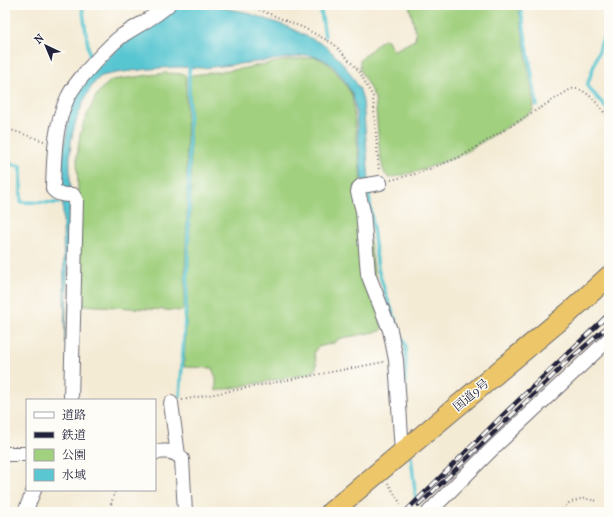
<svg xmlns="http://www.w3.org/2000/svg" width="614" height="517" font-family="'IM FELL French Canon','Noto Serif JP',serif">
	<rect width="100%" height="100%" fill="#fdfcf7"/>
	<filter id="ink" filterUnits="userSpaceOnUse"><feTurbulence type="fractalNoise" baseFrequency=".025" numOctaves="2"/><feDisplacementMap in="SourceGraphic" scale="8" xChannelSelector="R" yChannelSelector="G"/><feConvolveMatrix kernelMatrix="1 2 1 2 8 2 1 2 1" color-interpolation-filters="sRGB"/></filter>
	<filter id="wash" filterUnits="userSpaceOnUse"><feTurbulence type="fractalNoise" baseFrequency=".012" numOctaves="4" result="noise"/><feDisplacementMap in="SourceGraphic" scale="16" xChannelSelector="R" yChannelSelector="G"/><feGaussianBlur stdDeviation="0.9" result="paint"/><feColorMatrix in="noise" values="0 0 0 0 0 0 0 0 0 0 0 0 0 0 0 0 0 1.4 0 .05"/><feComposite in="paint" operator="in"/></filter>
	<g filter="url(#wash)">
		<rect width="100%" height="100%" fill="#f4ebd5"/>
		<g fill="#a1d07f" stroke="#62795d">
			<path d="M409 5H518L534 105 533 111 459 156 419 171 390 178C382 175 383 164 380 157L375 98 360 70V60L383 39 388 40 392 49 395 50 415 40 416 34Z"/>
			<path d="M315 57 320 59 330 65 342 79 352 95 361 179 382 328 381 331 342 338 339 339 334 343 318 347 314 352C315 361 320 365 312 373L216 391V378L212 368 184 367V365L188 288 191 203 190 77 192 75 240 69 287 60Z"/>
			<path d="M166 73 184 74 186 76 187 206 184 309 182 311 81 305 76 300 78 196 77 156 80 135 84 122 95 98 101 89 112 80Z"/>
		</g>
		<path fill="#59c6d1" stroke="#3e7486" d="M177 5H220L224 8 245 12 286 26 324 45 340 60 350 73 360 90 363 101 369 181 362 180 356 112 353 95 343 78 331 64 321 58 308 55 295 57C264 61 233 65 202 68 195 68 188 67 181 67 168 67 109 72 100 77 88 86 74 122 72 137 68 158 71 179 70 200 68 248 67 295 65 343L62 161 70 110 79 92 94 70 132 36 149 24 165 17Z"/>
		<g fill="none" stroke-linecap="round" stroke-linejoin="round">
			<g stroke="#59c6d1" stroke-width="3.5">
				<path d="M82 5 90 59"/>
				<path d="M320 5 325 36"/>
				<path d="M520 5 537 105"/>
				<path d="M609 21 587 86 609 111"/>
				<path d="M601 44 609 48"/>
				<path d="M5 163 21 166V202L59 203"/>
				<path d="M368 187 378 269 387 298 406 347 405 395"/>
				<path d="M180 397 187 287 189 204V70L192 63"/>
				<path d="M411 456 416 500"/>
			</g>
		</g>
	</g>
	<g filter="url(#ink)">
		<g fill="none" stroke-linecap="round" stroke-linejoin="round">
			<defs>
				<g id="minor">
					<path d="M380 183 361 186 359 188 358 192 363 211 368 274 390 330 396 360 402 452"/>
					<path d="M71 400 76 200 73 195C65 195 58 195 53 189 54 158 54 125 68 97 74 84 85 73 94 63 103 53 112 43 123 35 138 25 154 18 168 5"/>
					<path d="M171 403 178 455"/>
					<path d="M155 452C165 451 175 450 182 459L185 512"/>
					<path d="M5 454H27"/>
					<path d="M25 512 34 490"/>
					<path d="M429 512 495 446 609 339"/>
				</g>
				<path id="highway" d="M331 512 571 311 609 276"/>
			</defs>
			<use href="#minor" stroke="#6c6871" stroke-width="16"/>
			<use href="#highway" stroke="#6c6871" stroke-width="22"/>
			<g stroke="#6c6871" stroke-width="2" stroke-dasharray="1 3" stroke-linecap="butt">
				<path d="M248 5 304 28 334 44 359 71 373 97 379 172"/>
				<path d="M5 128 44 141"/>
				<path d="M391 180 419 173 460 157 571 89C587 86 599 107 609 118"/>
				<path d="M182 400 384 362"/>
				<path d="M388 483 402 506"/>
				<path d="M109 512 115 490"/>
				<path d="M560 512 569 503 583 498 597 501"/>
			</g>
			<use href="#minor" stroke="#fff" stroke-width="14"/>
			<use href="#highway" stroke="#ecc669" stroke-width="20"/>
			<defs>
				<g id="rail">
					<path d="M419 505 568 361 609 325"/>
					<path d="M405 512 505 413 609 314"/>
				</g>
			</defs>
			<use href="#rail" stroke="#22223b" stroke-width="4.5"/>
			<use href="#rail" stroke="#fdfcf7" stroke-width="3" stroke-dasharray="9" stroke-linecap="butt"/>
		</g>
	</g>
	<g text-anchor="middle" stroke-width="3" stroke-linejoin="round" paint-order="stroke">
		<g font-size="12" fill="#22223b" stroke="#fdfcf7">
			<text transform="translate(471 395) rotate(-40)" y="4">国道9号</text>
		</g>
	</g>
	<rect width="614" height="517" fill="none" stroke="#fdfcf7" stroke-width="20"/>
	<rect x="26" y="399" width="130" height="92" fill="#fdfcf7" stroke="#a5a5ac"/>
	<rect x="34" y="412" width="20" height="6" fill="#ffffff" stroke="#a5a5ac"/>
	<text x="62" y="419" font-size="12" fill="#22223b">道路</text>
	<rect x="34" y="432" width="20" height="6" fill="#22223b" stroke="#a5a5ac"/>
	<text x="62" y="439" font-size="12" fill="#22223b">鉄道</text>
	<rect x="34" y="449" width="20" height="12" fill="#a1d07f" stroke="#a5a5ac"/>
	<text x="62" y="459" font-size="12" fill="#22223b">公園</text>
	<rect x="34" y="469" width="20" height="12" fill="#59c6d1" stroke="#a5a5ac"/>
	<text x="62" y="479" font-size="12" fill="#22223b">水域</text>
	<g transform="translate(46 46) rotate(316)" stroke="#fdfcf7" stroke-width="3" paint-order="stroke">
	<path d="M0-3L7 15L0 10L-7 15Z" fill="#22223b"/>
	<text y="-6" font-size="11" font-weight="bold" text-anchor="middle" fill="#22223b">N</text>
	</g>
</svg>
